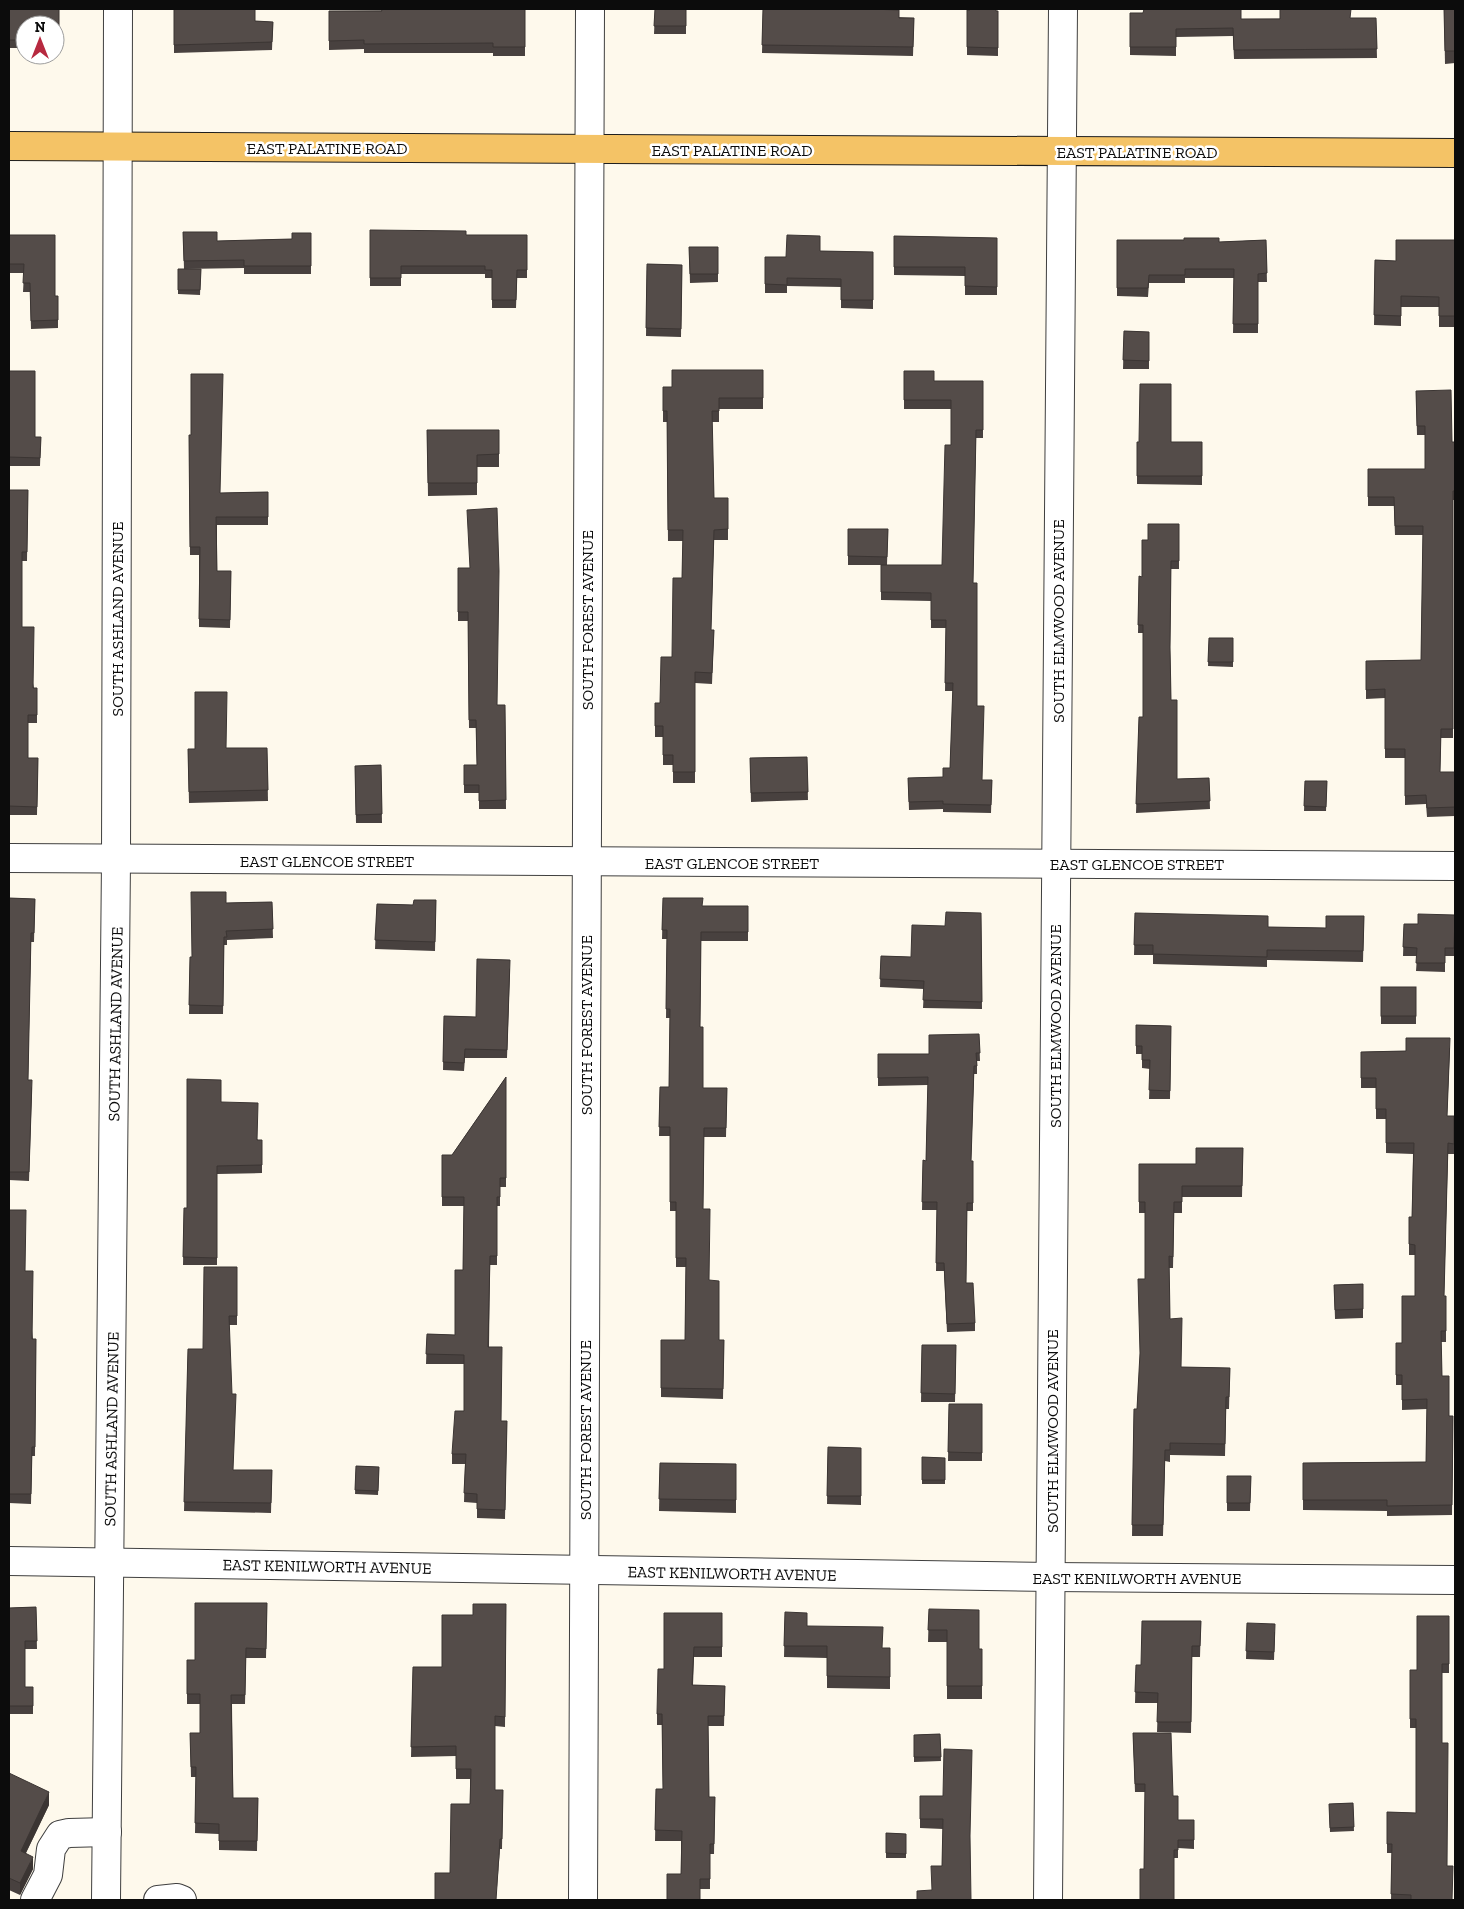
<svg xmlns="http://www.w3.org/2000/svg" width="1464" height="1909" font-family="'Zilla Slab',serif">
	<rect width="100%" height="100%" fill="#fef9ec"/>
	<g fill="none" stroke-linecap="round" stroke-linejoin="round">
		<defs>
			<g id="minor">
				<path d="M9 858 1455 866"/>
				<path d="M9 1561 1051 1577 1455 1580"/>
				<path d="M35 1900 48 1875 51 1849 60 1835 69 1833 107 1832"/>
				<path d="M106 1900 116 860 118 9"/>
				<path d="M158 1900 177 1898 182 1900"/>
				<path d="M583 1900 590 9"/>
				<path d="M1048 1900 1063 9"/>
			</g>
			<path id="major" d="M9 146 1455 153"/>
		</defs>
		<use href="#minor" stroke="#3f3f3f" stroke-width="30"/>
		<use href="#major" stroke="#1d1d1d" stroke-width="30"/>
		<use href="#minor" stroke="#fff" stroke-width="28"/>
		<use href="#major" stroke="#f4c366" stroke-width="28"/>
	</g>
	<g fill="#48413f">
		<path d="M9 9H59V48H55V25H25V48H9Z"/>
		<path d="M174 9 255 21 273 22 272 50 174 53Z"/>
		<path d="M525 9V56H493V53H364V49L329 50V11Z"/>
		<path d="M655 9H686V34H654Z"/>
		<path d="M763 9 914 18 913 56 762 53Z"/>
		<path d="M1444 9H1455V63L1445 64Z"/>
		<path d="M967 10 998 11V56L967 55Z"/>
		<path d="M1130 13 1241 19 1376 18 1377 58 1234 59 1233 36 1176 37V56L1130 55Z"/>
		<path d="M370 230 466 235H527V278H517L516 308H492V278H485V274H401V286H370Z"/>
		<path d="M183 232 217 241 292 239 311 233V274H244V268L184 269Z"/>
		<path d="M9 235 55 296H58V328L31 329 30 292H23L24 273H9Z"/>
		<path d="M894 236 997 238V295H965V276L894 275Z"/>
		<path d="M1117 240 1219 242 1266 240 1267 282H1258V333H1233L1234 278H1185V283H1149L1148 297 1117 296Z"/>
		<path d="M1455 240V327H1439V307H1401V326L1374 325 1375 260 1396 261Z"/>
		<path d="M689 247H718V282L690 283Z"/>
		<path d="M820 251 873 252V309L841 308V287L787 286V293H765V257H786Z"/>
		<path d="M647 264 682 265 681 337 646 336Z"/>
		<path d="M178 269H201L200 295 178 294Z"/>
		<path d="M1124 331 1149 332V369H1123Z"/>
		<path d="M763 370V409H719V422H712L714 498H728V540H714L711 630H714L712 684 695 683V783H673V765H663V737H655V703H660L672 657 682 578 683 541H668L667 422H663V387H672Z"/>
		<path d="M9 371 35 437H41L40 466H9Z"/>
		<path d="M904 371 934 381H983V438H976L973 583 977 706 982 780H992L991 813 943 812V809L909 810 908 778 943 777 950 768 953 691H945L946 628H931V601L881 600V565H848V529H888L887 565H942L951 445V409H904Z"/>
		<path d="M1416 391 1452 442H1455V500H1453V738H1441L1440 772H1455V816L1427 817 1426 804 1405 805V758H1385V698L1366 699V661L1421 660 1423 535H1395L1394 506H1368V469H1425V435H1417Z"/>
		<path d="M427 430H499V467H477V495L428 496Z"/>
		<path d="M189 435 220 493 268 492V525H217V571H231L230 628 199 627V555H190Z"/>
		<path d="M1137 442H1202V485L1137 484Z"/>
		<path d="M9 490H28L27 561H22V627L34 688H37V723H28V758H38L37 815H9Z"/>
		<path d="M1179 524V569H1171L1170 650 1171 700 1177 779 1209 778 1210 809 1136 813 1139 717H1143V633H1138L1139 576 1142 577 1148 540Z"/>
		<path d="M458 568 497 705H505L506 809H479V793H464V765H477L476 728H469L468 621H458Z"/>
		<path d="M1209 638H1233V667L1208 666Z"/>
		<path d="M267 748 268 801 189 803 188 749Z"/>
		<path d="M807 757 808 800 751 802 750 758Z"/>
		<path d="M381 765 382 823H356L355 766Z"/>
		<path d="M1305 781H1327L1326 811H1304Z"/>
		<path d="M9 898 35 899 34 942H31L28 1080 32 1088 29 1181 9 1180Z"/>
		<path d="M663 898 703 906H748V941H701L700 1027 703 1088H727L726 1137H704L703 1209 709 1280 719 1340H724L723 1399 661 1397V1340H685L686 1267H676V1211H670V1136H659L660 1087H669L670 1018H666L667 939H662Z"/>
		<path d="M436 900 435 951 375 949 377 904 413 905Z"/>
		<path d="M272 902 273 938 227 940V945H224L223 1014H189L190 957H192L226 903Z"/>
		<path d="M981 913 982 1009 923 1008 924 989 880 987 881 956 911 957 945 926Z"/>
		<path d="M1135 913 1268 927 1326 928 1364 916 1363 962 1267 960V967L1153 964V955H1134Z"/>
		<path d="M1455 915 1454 956H1445V972L1416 971 1417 956H1403L1404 924H1418Z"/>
		<path d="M510 968 507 1058H465L464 1071 443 1070 444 1016 476 1017Z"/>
		<rect x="1381" y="987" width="35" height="37"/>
		<path d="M1136 1025 1171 1026 1170 1099H1149L1150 1069 1142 1068V1054H1136Z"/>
		<path d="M979 1034 980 1061H977V1074H974L971 1161H973V1211H967L966 1283 975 1323V1331L947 1332 944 1271H936L937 1210H922L923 1160 926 1161 928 1085 878 1086V1054H929Z"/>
		<path d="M1450 1048 1447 1116H1454V1154H1448L1444 1296H1446V1342H1441L1442 1376 1449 1416H1453L1452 1515 1387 1516V1511L1303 1510V1463L1426 1462 1427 1409 1402 1410V1385H1396V1343H1402L1415 1296V1255H1409V1217H1412L1413 1154 1386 1153V1119H1376V1088H1361V1052L1406 1051Z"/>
		<path d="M506 1077V1187H500V1206H497V1265H490L489 1347 501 1421H507L505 1519 477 1518V1503L464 1502 465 1464H452V1454L464 1411V1364H426L427 1334 455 1335 463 1270 464 1206H442V1155H452Z"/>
		<path d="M221 1102 258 1140H262V1173L217 1174V1265H183L184 1208H187Z"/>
		<path d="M1243 1148 1242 1197H1182V1213H1174L1173 1268H1169L1170 1319 1181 1367 1230 1368 1229 1409H1226L1225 1456 1170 1455V1462L1165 1461 1163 1536H1132L1134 1409H1137L1145 1279V1213H1139V1164H1196Z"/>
		<path d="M9 1210 25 1271 33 1339H36L35 1456H32L31 1504 9 1503Z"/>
		<path d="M237 1267V1325H229L233 1470H272L271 1513 184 1511 188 1349H203Z"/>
		<path d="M1363 1284V1318L1335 1319 1334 1285Z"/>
		<path d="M922 1345H956L955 1402H921Z"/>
		<path d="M949 1404H982V1461H948Z"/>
		<path d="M828 1447 861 1448V1505L827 1504Z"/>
		<path d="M922 1457 945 1458V1484H922Z"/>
		<path d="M660 1463 736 1464V1513L659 1511Z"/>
		<path d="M356 1466 379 1467 378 1495 355 1494Z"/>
		<path d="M1227 1476H1251L1250 1511H1227Z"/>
		<path d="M267 1603 266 1658H246L245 1704H232L233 1798H258L257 1851 219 1850V1834L195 1833 196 1777H191L190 1733H200V1704H187V1660H195Z"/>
		<path d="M506 1604 505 1727 495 1726V1790H503L502 1849H500L450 1873 470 1804V1779H456V1756L411 1757 413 1667H442L473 1615Z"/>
		<path d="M36 1607 37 1649H25V1687H33V1714H9V1608Z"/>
		<path d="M929 1609 979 1649H982V1699H947V1642H928Z"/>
		<path d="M785 1612 807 1626 882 1648H890V1689L827 1688V1658L784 1657Z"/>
		<path d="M722 1613V1657H694L693 1685 725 1686 724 1726H708L709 1797H715L714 1854H710V1889H700L681 1874V1841H655L656 1789H663L662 1725H657V1714L664 1669Z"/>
		<path d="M1449 1616V1673H1442V1743L1447 1866 1452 1900H1391L1392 1853H1387V1812L1416 1813V1728H1410V1670H1417Z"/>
		<path d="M1201 1621 1200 1657H1192L1191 1733 1157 1732 1158 1703H1135L1136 1665H1141Z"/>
		<path d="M1247 1623 1275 1632 1274 1660 1246 1659Z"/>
		<path d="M1133 1733 1173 1796 1178 1820H1194V1849L1178 1848V1858H1174L1144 1869 1145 1792H1135Z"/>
		<path d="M940 1734 941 1761 914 1762V1735Z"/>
		<path d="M9 1773 49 1805 26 1853 33 1869 20 1895 9 1890Z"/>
		<path d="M920 1796 970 1842 932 1890 942 1866 943 1829 920 1828Z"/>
		<path d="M1353 1803 1354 1831 1330 1832 1329 1804Z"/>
		<path d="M886 1833 906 1834V1858H886Z"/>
	</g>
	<g fill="#3b3533">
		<path d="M49 1792V1805L21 1863V1851Z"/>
		<path d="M500 1839V1849L496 1900Z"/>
		<path d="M33 1857V1869L20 1895V1883Z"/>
	</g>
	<g fill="#544c49" stroke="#3b3533">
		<path d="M9 9H59V40H55V25H25V40H9Z"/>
		<path d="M174 9H255V21L273 22 272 42 174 45Z"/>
		<path d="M381 9H525V47H493V43L364 44V40L329 41V11H382Z"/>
		<path d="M655 9H686V26H654Z"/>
		<path d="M763 9H868L899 10V18H914L913 47 762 45Z"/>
		<path d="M970 9H996V11H998V48L967 47V10H970Z"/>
		<path d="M1144 9H1241V19H1280V9H1351L1350 18H1376L1377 49 1234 50 1233 28 1176 29V47H1130V13H1143Z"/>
		<path d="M1444 9H1455V51H1445Z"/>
		<path d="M370 230 466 231V235H527V270H517L516 300H492V270H485V266H401V278H370Z"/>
		<path d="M183 232H217V241L292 239V233H311V266H244V260L184 261Z"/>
		<path d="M9 235H55V296H58V320L31 321 30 283H23L24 264H9Z"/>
		<path d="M787 235 820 236V251L873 252V300H841V279L787 278V285L765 284V257H786Z"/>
		<path d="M894 236 997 238V287L965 286V267H894Z"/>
		<path d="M1184 238H1219V242L1266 240 1267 273 1258 274V324H1233L1234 269H1185V275H1149L1148 288H1117V240H1184Z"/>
		<path d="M1396 240H1455V316H1439V297L1401 296V316L1374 315 1375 260 1396 261Z"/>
		<path d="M689 247H718V274H690Z"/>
		<path d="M647 264 682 265 681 329 646 328Z"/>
		<path d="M178 269H201L200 290H178Z"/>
		<path d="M1124 331 1149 332V361L1123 360Z"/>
		<path d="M672 370H763V398H719V411H712L714 498H728V529L714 530 711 630H714L712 673 695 672V772H673V755H663V726H655V703H660L661 657H672L673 578H682L683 530H668L667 411H663V387H672Z"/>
		<path d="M9 371H35V437H41L40 458 9 457Z"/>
		<path d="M904 371H934V381H983V430H976L973 583H977V706H984L982 780H992L991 805 943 804V801L909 802 908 778 943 777V768H950L953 683H945L946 620H931V593L881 592V565H942L945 445H951V400H904Z"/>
		<path d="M191 374H223L220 493 268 492V517H216L217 571H231L230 620 199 619 200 547H190L189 435H191Z"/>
		<path d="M1140 384H1171V442H1202V476H1137V442H1139Z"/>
		<path d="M1451 390 1452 442H1455V491H1453V729H1441L1440 772H1455V807L1427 808 1426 795 1405 796V749H1385V689L1366 690V661L1421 660 1423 526H1395L1394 497H1368V469H1425V426H1417L1416 391Z"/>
		<path d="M427 430H499V454L477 455V483H428Z"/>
		<path d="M9 490H28L27 552H22V627H34L33 688H37V715H28V758H38L37 807 9 806Z"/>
		<path d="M497 508 499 571 497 705H505L506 800 479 801V785H464V765H477L476 720H469L468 612H458V568H470L467 510Z"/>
		<path d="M1148 524H1179V561H1171L1170 647 1171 700H1177V779L1209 778 1210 801 1136 804 1139 717H1143V625H1138L1139 576 1142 577V540H1148Z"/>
		<path d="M848 529H888L887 557 848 556Z"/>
		<path d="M1209 638H1233V662H1208Z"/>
		<path d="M195 692H227L226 748H267L268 790 189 792 188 749H195Z"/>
		<path d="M807 757 808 792 751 793 750 758Z"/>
		<path d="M381 765 382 814 356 815 355 766Z"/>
		<path d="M1305 781H1327L1326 807 1304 806Z"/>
		<path d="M191 892H226V903L272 902 273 929 226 931 227 937H224L223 1006 189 1005 190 957H192Z"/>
		<path d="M9 898 35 899 34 933H31L28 1080H32L29 1172H9Z"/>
		<path d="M663 898H703L702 906H748V932H701L700 1027H703V1088H727L726 1128H704L703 1209H710L709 1280 719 1281V1340H724L723 1389 661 1388V1340H685L686 1258H676V1202H670V1127H659L660 1087H669L670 1009H666L667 930H662Z"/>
		<path d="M414 900H436L435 942 375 940 377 904 413 905Z"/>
		<path d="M946 912 981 913 982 1002 923 1000 924 981 880 979 881 956 911 957 912 925 945 926Z"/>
		<path d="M1135 913 1268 916V927L1326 928V916H1364L1363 951 1267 950V957L1153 954V945H1134Z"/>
		<path d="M1418 914 1455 915 1454 948H1445V963H1416L1417 948 1403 947 1404 924H1418Z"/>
		<path d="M477 959 510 960 507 1050 465 1049 464 1063 443 1062 444 1016 476 1017Z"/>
		<rect x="1381" y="987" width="35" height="29"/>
		<path d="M1136 1025 1171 1026 1170 1091 1149 1090 1150 1060H1142V1046H1136Z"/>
		<path d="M979 1034 980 1053H976L977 1066H974L971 1161H973V1203H967L966 1283H973L975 1323 947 1324 944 1263H936L937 1202H922L923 1160 926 1161 928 1077 878 1078V1054H929V1035Z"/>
		<path d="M1406 1038H1450L1447 1116H1454V1144L1448 1143 1444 1296H1446V1331H1441L1442 1376H1449V1416H1453L1452 1505 1387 1506V1500H1303V1463L1426 1462 1427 1399 1402 1400V1375H1396V1343H1402V1296H1415V1245L1409 1244V1217H1412L1414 1143H1386V1109H1376V1078H1361V1052L1406 1051Z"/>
		<path d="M506 1077V1178H500V1197H497V1256H490L488 1347H502L501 1421H507L505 1510 477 1509V1494L464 1493 466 1454H452L455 1411H464V1355L426 1354 427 1334 455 1335V1270H463L464 1197H442V1155H452Z"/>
		<path d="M187 1079 221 1080V1102L258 1103 257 1140H262V1165L217 1166V1258L183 1257 184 1208H187Z"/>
		<path d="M1196 1148H1243L1242 1186H1182V1202H1174L1173 1257 1169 1256 1170 1319 1182 1318 1181 1367 1230 1368 1229 1397H1226L1225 1444 1170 1443V1450H1165L1163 1525H1132L1134 1409H1137L1140 1353 1138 1279H1145V1202H1139V1164H1196Z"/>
		<path d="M9 1210H26L25 1271H33L32 1339H36L35 1447H32L31 1494H9Z"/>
		<path d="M204 1267H237V1316H229L232 1394H236L233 1470H272L271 1503 184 1502 188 1349H203Z"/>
		<path d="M1363 1284V1309L1335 1310 1334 1285Z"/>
		<path d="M922 1345H956L955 1394 921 1393Z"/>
		<path d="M949 1404H982V1453L948 1452Z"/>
		<path d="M828 1447 861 1448V1496H827Z"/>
		<path d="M922 1457 945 1458V1480H922Z"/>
		<path d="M660 1463 736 1464V1500L659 1499Z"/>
		<path d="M356 1466 379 1467 378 1491 355 1490Z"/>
		<path d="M1227 1476H1251L1250 1503H1227Z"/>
		<path d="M195 1603H267L266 1649 246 1648 245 1695H231L233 1798H258L257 1841H219V1824L195 1823 196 1767H191L190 1733H200V1694H187V1660H195Z"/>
		<path d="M473 1604H506L505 1717 495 1716V1790H503L502 1839H500L496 1900H435V1873H450L451 1804H470L471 1769H456V1746L411 1747 413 1667H442V1615H473Z"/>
		<path d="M36 1607 37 1641H25V1687H33V1706H9V1608Z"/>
		<path d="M929 1609 979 1610V1649H982V1686H947V1630H928Z"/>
		<path d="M785 1612 807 1613V1626L883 1627 882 1648H890V1677L827 1676V1646H784Z"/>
		<path d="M664 1613H722V1647H694L692 1685 725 1686 724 1716H708L709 1797H715L714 1844H710V1879H700V1900H667V1874H681L682 1831 655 1830 656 1789H663L662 1714H657L658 1669H664Z"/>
		<path d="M1417 1616H1449V1664H1442V1743H1448L1447 1866H1453L1452 1900H1411V1895L1391 1894 1392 1844H1387V1812L1416 1813V1719H1410V1670H1417Z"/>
		<path d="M1142 1621H1201L1200 1646H1192L1191 1722H1157L1158 1693 1135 1692 1136 1665H1141Z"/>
		<path d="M1247 1623 1275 1624 1274 1652 1246 1651Z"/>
		<path d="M1133 1733H1171L1173 1796H1178V1820H1194V1840H1178V1850H1174V1900H1140V1869H1144L1145 1784H1135Z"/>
		<path d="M940 1734 941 1757H914V1735Z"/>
		<path d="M944 1749 972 1750 970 1836 971 1900H917V1891L932 1890 931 1866H942L943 1819H920V1796H943Z"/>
		<path d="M9 1773 49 1792 21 1851 33 1857 20 1883 9 1878Z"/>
		<path d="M1353 1803 1354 1827 1330 1828 1329 1804Z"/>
		<path d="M886 1833 906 1834V1854L886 1853Z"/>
	</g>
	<g text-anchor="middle" stroke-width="5" stroke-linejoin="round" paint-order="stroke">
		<g font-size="16" fill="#0c0c0c" stroke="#fff">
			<text x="327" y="154">EAST PALATINE ROAD</text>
			<text x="732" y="156">EAST PALATINE ROAD</text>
			<text x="1137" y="158">EAST PALATINE ROAD</text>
			<text transform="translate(117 619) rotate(-90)" y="6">SOUTH ASHLAND AVENUE</text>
			<text transform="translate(587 620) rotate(-90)" y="6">SOUTH FOREST AVENUE</text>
			<text transform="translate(1058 621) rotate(-90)" y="6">SOUTH ELMWOOD AVENUE</text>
			<text x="327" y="867">EAST GLENCOE STREET</text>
			<text x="732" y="869">EAST GLENCOE STREET</text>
			<text x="1137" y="870">EAST GLENCOE STREET</text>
			<text transform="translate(115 1024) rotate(-89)" y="6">SOUTH ASHLAND AVENUE</text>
			<text transform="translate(586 1025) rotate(-90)" y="6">SOUTH FOREST AVENUE</text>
			<text transform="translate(1055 1026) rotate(-90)" y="6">SOUTH ELMWOOD AVENUE</text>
			<text transform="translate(111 1429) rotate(-89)" y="6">SOUTH ASHLAND AVENUE</text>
			<text transform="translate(585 1430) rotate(-90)" y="6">SOUTH FOREST AVENUE</text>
			<text transform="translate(1052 1431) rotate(-90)" y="6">SOUTH ELMWOOD AVENUE</text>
			<text transform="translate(327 1566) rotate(1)" y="6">EAST KENILWORTH AVENUE</text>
			<text transform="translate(732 1573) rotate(1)" y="6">EAST KENILWORTH AVENUE</text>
			<text x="1137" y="1584">EAST KENILWORTH AVENUE</text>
		</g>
	</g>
	<rect width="1464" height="1909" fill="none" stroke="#0c0c0c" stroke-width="20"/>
	<g transform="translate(40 40)"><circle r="24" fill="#ffffff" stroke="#9e9e9e"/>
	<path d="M0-4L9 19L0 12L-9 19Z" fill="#b7293f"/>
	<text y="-8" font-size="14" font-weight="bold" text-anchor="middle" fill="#0c0c0c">N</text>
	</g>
</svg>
